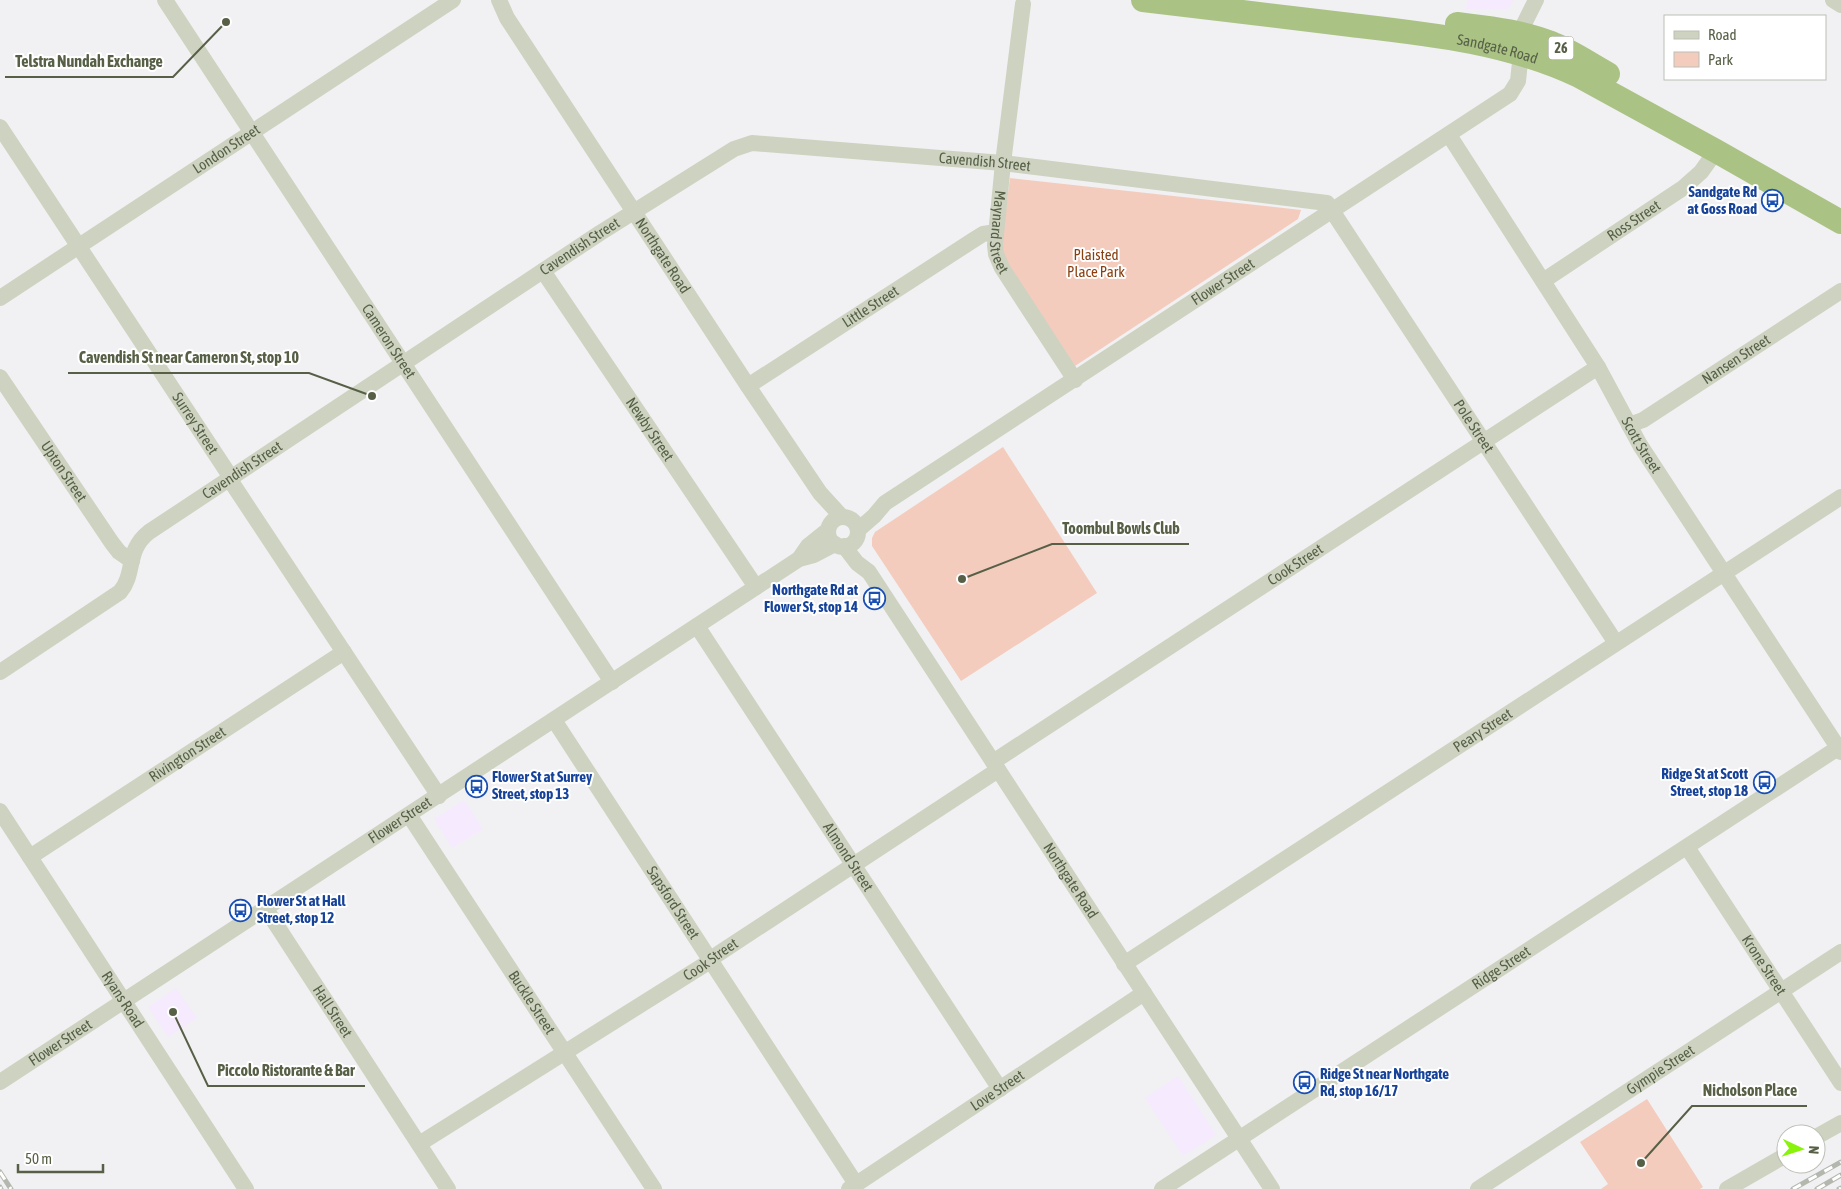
<svg xmlns="http://www.w3.org/2000/svg" width="1841" height="1189" font-family="'Asap Condensed',sans-serif">
	<rect width="100%" height="100%" fill="#f1f1f3"/>
	<g fill="#f6eafe">
		<path d="M1467 0H1514L1508 9H1466Z"/>
		<path d="M464 800 483 829 452 848 434 819Z"/>
		<path d="M176 988 197 1018 168 1037 148 1007Z"/>
		<path d="M1178 1076 1216 1135 1183 1156 1145 1098Z"/>
	</g>
	<g fill="#f3ccbd">
		<path d="M1010 178 1301 210 1298 219 1075 366 1000 255Z"/>
		<path d="M1003 447 1097 593 961 681 872 546V538L875 532Z"/>
		<path d="M1647 1099 1703 1187 1700 1189H1601L1608 1184 1580 1142Z"/>
	</g>
	<g fill="none" stroke-linecap="round" stroke-linejoin="round">
		<g stroke="#cdd3c0" stroke-width="16">
			<path id="s1" d="M165 0 612 682"/>
			<path id="s2" d="M499 0 507 18 748 386 820 493 842 517"/>
			<path d="M1833 0 1841 5"/>
			<path id="s3" d="M1023 4 1003 163 995 245 996 254 1002 268 1075 380"/>
			<path id="s4" d="M0 127 226 470 234 486 439 796"/>
			<path id="s5" d="M1449 135 1598 367 1640 445 1841 752"/>
			<path id="s6" d="M543 271 756 587"/>
			<path id="s7" d="M1543 281 1683 188 1701 172 1716 151"/>
			<path id="s8" d="M0 298 453 0"/>
			<path id="s9" d="M0 377 112 543 119 552 132 561"/>
			<path id="s10" d="M748 386 975 239 983 234 996 232"/>
			<path id="s11" d="M1629 425 1643 420 1841 291"/>
			<circle cx="843" cy="532" r="15"/>
			<path id="s12" d="M858 530 874 516 885 503 1510 94 1518 81 1524 24 1536 0"/>
			<path id="s13" d="M844 546 857 563 869 572 1272 1189"/>
			<path d="M799 559 808 546 828 530"/>
			<path id="s14" d="M697 626 1000 1089"/>
			<path id="s15" d="M0 672 120 592C136 573 125 551 149 532L600 233 734 149 752 143 1003 163 1327 203 1616 643"/>
			<path id="s16" d="M554 720 856 1184"/>
			<path id="s17" d="M993 762 1598 367"/>
			<path id="s18" d="M0 811 246 1189"/>
			<path id="s19" d="M409 815 654 1189"/>
			<path id="s20" d="M1687 847 1841 1083"/>
			<path id="s21" d="M30 857 344 652"/>
			<path id="s22" d="M266 909 448 1189"/>
			<path id="s23" d="M1124 964 1841 497"/>
			<path id="s24" d="M0 1082 799 559 814 555 835 544"/>
			<path d="M1816 1137 1841 1123"/>
			<path id="s25" d="M419 1144 704 965 718 954 998 770"/>
			<path id="s26" d="M849 1189 1144 993"/>
			<path id="s27" d="M1162 1189 1841 746"/>
			<path id="s28" d="M1478 1189 1841 952"/>
			<path d="M1727 1189 1786 1155"/>
		</g>
		<g stroke="#aac385" stroke-width="24">
			<path id="s29" d="M1143 0C1212 8 1281 17 1351 25 1429 34 1507 42 1579 76L1716 151 1841 222"/>
			<path d="M1457 24C1489 28 1521 31 1551 43 1571 51 1590 64 1608 74"/>
		</g>
		<defs>
			<g id="rail">
				<path d="M0 1172 11 1189"/>
				<path d="M0 1187 1 1189"/>
				<path d="M1793 1189 1841 1162"/>
				<path d="M1817 1189 1841 1175"/>
				<path d="M1839 1189 1841 1188"/>
			</g>
		</defs>
		<use href="#rail" stroke="#b3b7ae" stroke-width="5"/>
		<use href="#rail" stroke="#fff" stroke-width="3" stroke-dasharray="9" stroke-linecap="butt"/>
	</g>
	<defs>
		<symbol id="bus-ring" viewBox="-11 -11 22 22"><circle r="9.5" fill="#fff" stroke="#1a4fb4" stroke-width="1.5"/><path d="M-5-6H5V4H4V6H2V4H-2V6H-4V4H-5ZM-3.5-4V0h7V-4ZM-3.5 1.2v1.5H-2V1.2ZM2 1.2v1.5H3.5V1.2Z" fill="#1a4fb4"/></symbol>
	</defs>
	<g fill-rule="evenodd">
		<use href="#bus-ring" x="1760" y="188" width="25" height="25"/>
		<use href="#bus-ring" x="862" y="586" width="25" height="25"/>
		<use href="#bus-ring" x="1752" y="770" width="25" height="25"/>
		<use href="#bus-ring" x="464" y="774" width="25" height="25"/>
		<use href="#bus-ring" x="228" y="898" width="25" height="25"/>
		<use href="#bus-ring" x="1292" y="1070" width="25" height="25"/>
	</g>
	<g text-anchor="middle" stroke-width="4" stroke-linejoin="round" paint-order="stroke">
		<rect fill="#fff" stroke="#89907e" stroke-width="1" x="1548.5" y="36.5" width="25" height="23" rx="4"/>
		<g font-size="14" font-weight="bold" fill="#576047">
			<text x="1561" y="53">26</text>
		</g>
		<g font-size="15" fill="#576047" stroke="#fff">
			<text dy="5" stroke="none"><textPath href="#s29" startOffset="358">Sandgate Road</textPath></text>
			<text dy="5" stroke="none"><textPath href="#s8" startOffset="271">London Street</textPath></text>
			<text dy="5" stroke="none"><textPath href="#s15" startOffset="1164">Cavendish Street</textPath></text>
			<text dy="5" stroke="none"><textPath href="#s7" startOffset="109">Ross Street</textPath></text>
			<text dy="5" stroke="none"><textPath href="#s3" startOffset="230">Maynard Street</textPath></text>
			<text dy="5" stroke="none"><textPath href="#s15" startOffset="729">Cavendish Street</textPath></text>
			<text dy="5" stroke="none"><textPath href="#s2" startOffset="304">Northgate Road</textPath></text>
			<text dy="5" stroke="none"><textPath href="#s12" startOffset="442">Flower Street</textPath></text>
			<text dy="5" stroke="none"><textPath href="#s10" startOffset="146">Little Street</textPath></text>
			<text dy="5" stroke="none"><textPath href="#s1" startOffset="408">Cameron Street</textPath></text>
			<text dy="5" stroke="none"><textPath href="#s11" startOffset="126">Nansen Street</textPath></text>
			<text dy="5" stroke="none"><textPath href="#s4" startOffset="355">Surrey Street</textPath></text>
			<text dy="5" stroke="none"><textPath href="#s15" startOffset="1776">Pole Street</textPath></text>
			<text dy="5" stroke="none"><textPath href="#s6" startOffset="191">Newby Street</textPath></text>
			<text dy="5" stroke="none"><textPath href="#s5" startOffset="365">Scott Street</textPath></text>
			<text dy="5" stroke="none"><textPath href="#s15" startOffset="324">Cavendish Street</textPath></text>
			<text dy="5" stroke="none"><textPath href="#s9" startOffset="114">Upton Street</textPath></text>
			<text dy="5" stroke="none"><textPath href="#s17" startOffset="361">Cook Street</textPath></text>
			<text dy="5" stroke="none"><textPath href="#s23" startOffset="428">Peary Street</textPath></text>
			<text dy="5" stroke="none"><textPath href="#s21" startOffset="188">Rivington Street</textPath></text>
			<text dy="5" stroke="none"><textPath href="#s24" startOffset="478">Flower Street</textPath></text>
			<text dy="5" stroke="none"><textPath href="#s14" startOffset="276">Almond Street</textPath></text>
			<text dy="5" stroke="none"><textPath href="#s13" startOffset="405">Northgate Road</textPath></text>
			<text dy="5" stroke="none"><textPath href="#s16" startOffset="218">Sapsford Street</textPath></text>
			<text dy="5" stroke="none"><textPath href="#s25" startOffset="345">Cook Street</textPath></text>
			<text dy="5" stroke="none"><textPath href="#s20" startOffset="141">Krone Street</textPath></text>
			<text dy="5" stroke="none"><textPath href="#s27" startOffset="405">Ridge Street</textPath></text>
			<text dy="5" stroke="none"><textPath href="#s18" startOffset="225">Ryans Road</textPath></text>
			<text dy="5" stroke="none"><textPath href="#s19" startOffset="224">Buckle Street</textPath></text>
			<text dy="5" stroke="none"><textPath href="#s22" startOffset="122">Hall Street</textPath></text>
			<text dy="5" stroke="none"><textPath href="#s24" startOffset="72">Flower Street</textPath></text>
			<text dy="5" stroke="none"><textPath href="#s28" startOffset="218">Gympie Street</textPath></text>
			<text dy="5" stroke="none"><textPath href="#s26" startOffset="178">Love Street</textPath></text>
		</g>
		<g font-size="15" font-weight="bold" fill="#164399" stroke="#fff" text-anchor="end">
			<text x="1757" y="197">Sandgate Rd<tspan x="1757" dy="17">at Goss Road</tspan></text>
			<text x="858" y="595">Northgate Rd at<tspan x="858" dy="17">Flower St, stop 14</tspan></text>
			<text x="1748" y="779">Ridge St at Scott<tspan x="1748" dy="17">Street, stop 18</tspan></text>
			<text x="492" y="782" text-anchor="start">Flower St at Surrey<tspan x="492" dy="17">Street, stop 13</tspan></text>
			<text x="257" y="906" text-anchor="start">Flower St at Hall<tspan x="257" dy="17">Street, stop 12</tspan></text>
			<text x="1320" y="1079" text-anchor="start">Ridge St near Northgate<tspan x="1320" dy="17">Rd, stop 16/17</tspan></text>
		</g>
		<g font-size="15" fill="#893f10" stroke="#fff">
			<text x="1096" y="260">Plaisted<tspan x="1096" dy="17">Place Park</tspan></text>
		</g>
	</g>
	<path fill="none" stroke="#576047" stroke-width="2" d="M226 22L173 77H5M372 396L309 373H68M962 579L1052 544H1189M173 1012L208 1086H365M1641 1163L1692 1106H1807"/>
	<g fill="#576047" stroke="#fff" stroke-width="2">
		<circle cx="226" cy="22" r="5"/>
		<circle cx="372" cy="396" r="5"/>
		<circle cx="962" cy="579" r="5"/>
		<circle cx="173" cy="1012" r="5"/>
		<circle cx="1641" cy="1163" r="5"/>
	</g>
	<g font-size="16" text-anchor="middle" font-weight="bold" fill="#576047" stroke="#fff" stroke-width="4" stroke-linejoin="round" paint-order="stroke">
		<text x="89" y="67">Telstra Nundah Exchange</text>
		<text x="189" y="363">Cavendish St near Cameron St, stop 10</text>
		<text x="1121" y="534">Toombul Bowls Club</text>
		<text x="286" y="1076">Piccolo Ristorante &amp; Bar</text>
		<text x="1750" y="1096">Nicholson Place</text>
	</g>
	<rect x="1664" y="15" width="162" height="65" fill="#ffffff" stroke="#bcbfb5"/>
	<rect x="1674" y="31" width="25" height="8" fill="#cdd3c0" stroke="#bcbfb5"/>
	<text x="1708" y="40" font-size="15" fill="#576047">Road</text>
	<rect x="1674" y="52" width="25" height="15" fill="#f3ccbd" stroke="#bcbfb5"/>
	<text x="1708" y="65" font-size="15" fill="#576047">Park</text>
	<g transform="translate(1801 1149) rotate(94)"><circle r="24" fill="#ffffff" stroke="#bcbfb5"/>
	<path d="M0-4L9 19L0 12L-9 19Z" fill="#8af30b"/>
	<text y="-8" font-size="14" font-weight="bold" text-anchor="middle" fill="#576047">N</text>
	</g>
	<path d="M18 1164v8h85v-8" fill="none" stroke="#576047" stroke-width="2.5"/>
	<text x="25" y="1164" font-size="15" fill="#576047" stroke="#ffffff" stroke-width="4" paint-order="stroke">50 m</text>
</svg>
